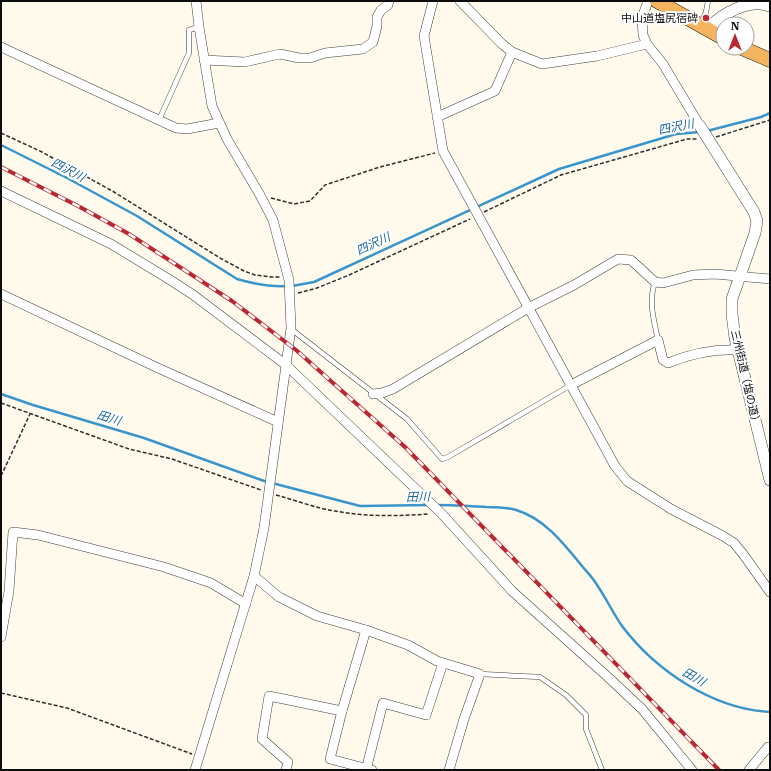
<svg xmlns="http://www.w3.org/2000/svg" width="771" height="771" font-family="'IBM Plex Serif','Noto Sans JP',serif">
	<rect width="100%" height="100%" fill="#fffaec"/>
	<g fill="none" stroke-linecap="round" stroke-linejoin="round">
		<g stroke="#3995cb" stroke-width="2.5">
			<path d="M707 131 761 117 770 113"/>
			<path d="M1 145 67 178 137 216 237 279C254 284 269 287 287 286"/>
			<path d="M292 286 314 282 559 169 676 134 700 132"/>
			<path d="M1 394 33 405 144 438 267 482"/>
			<path d="M272 483 360 506 430 505"/>
			<path d="M437 505C453 505 469 506 486 507 495 507 506 507 516 510 544 518 564 544 582 566 587 572 593 578 597 585 606 598 613 613 622 626 656 671 713 709 770 712"/>
		</g>
		<defs>
			<g id="service">
				<path d="M701 24 706 12 708 1"/>
				<path d="M159 120 189 53V30L199 27"/>
				<path d="M655 282C648 302 654 320 658 340"/>
				<path d="M291 329 407 419 442 459 448 457 571 385"/>
				<path d="M480 674 540 677 566 695 586 715V729L602 770"/>
			</g>
			<g id="minor">
				<path d="M433 1 424 36 443 151 615 466 627 481 671 509 723 536 734 543 743 554 770 592"/>
				<path d="M460 1 502 44 512 52 542 64 597 56 647 44"/>
				<path d="M648 1 642 18 643 35 647 44 663 64 700 126"/>
				<path d="M1 47 176 128 187 129 219 123"/>
				<path d="M204 60 245 62 280 54 299 58H310L325 53 363 49 373 42 377 26V17L381 10 388 5 389 1"/>
				<path d="M437 117 495 91 512 52"/>
				<path d="M1 191 111 244 167 278 192 294 286 365 441 513 512 591 609 678 642 709 692 770"/>
				<path d="M1 294 158 368 278 422"/>
				<path d="M571 385 658 340 663 360 668 363C690 354 715 349 739 350"/>
				<path d="M373 394 382 393 393 389 528 308 574 285 618 259 631 260 655 282 663 283 693 275 715 274 770 279"/>
				<path d="M254 576 279 597 317 616 366 630 408 645 437 661 480 674 464 719 449 770"/>
				<path d="M366 630 342 711 330 759 372 770"/>
				<path d="M1 637 9 591 13 532 38 535 164 567 211 583 246 604"/>
				<path d="M195 770 254 576 264 528 291 328 289 280 273 220 260 195 227 139 212 106 199 27 196 1"/>
				<path d="M286 770 288 762 262 739 269 696 342 711"/>
				<path d="M366 770 383 703 426 715 443 663"/>
				<path d="M749 770 768 747"/>
			</g>
			<g id="tertiary">
				<path d="M709 29C716 17 740 5 754 4 760 3 765 5 770 6"/>
				<path d="M700 126 754 212 757 221 755 233 732 299V314L735 338 770 480"/>
			</g>
			<g id="trunk">
				<path d="M657 1 723 38"/>
				<path d="M742 48 770 60"/>
			</g>
		</defs>
		<use href="#service" stroke="#3f3f3f" stroke-width="5.5"/>
		<use href="#minor" stroke="#3f3f3f" stroke-width="10"/>
		<use href="#tertiary" stroke="#3f3f3f" stroke-width="12"/>
		<use href="#trunk" stroke="#1d1d1d" stroke-width="15"/>
		<g stroke="#2e2e2e" stroke-width="1.5" stroke-dasharray="4 2" stroke-linecap="butt">
			<path d="M1 133 42 152 114 192 220 258 244 271 255 275 271 277H280"/>
			<path d="M716 137 770 120"/>
			<path d="M271 198 294 204 310 201 325 185 380 167 435 153"/>
			<path d="M484 212 561 175 687 139H697"/>
			<path d="M298 293 317 288 349 275 470 219"/>
			<path d="M1 403 129 449 172 459 261 490"/>
			<path d="M1 476 30 414"/>
			<path d="M276 495C295 500 315 508 335 511 366 517 398 516 429 514"/>
			<path d="M1 693 67 708 192 754"/>
		</g>
		<use href="#service" stroke="#fff" stroke-width="4.5"/>
		<use href="#minor" stroke="#fff" stroke-width="9"/>
		<use href="#tertiary" stroke="#fff" stroke-width="11"/>
		<use href="#trunk" stroke="#f4b45d" stroke-width="14"/>
		<defs>
			<path id="rail" d="M1 167 78 206 129 234 232 301 296 350 405 447 719 770"/>
		</defs>
		<use href="#rail" stroke="#ba2731" stroke-width="4"/>
		<use href="#rail" stroke="#fff" stroke-width="2.5" stroke-dasharray="8" stroke-linecap="butt"/>
	</g>
	<circle fill="#ba2731" stroke="#fff" stroke-width="1.5" cx="706" cy="18" r="4"/>
	<g text-anchor="middle" stroke-width="4" stroke-linejoin="round" paint-order="stroke">
		<g font-size="11" fill="#0c0c0c" stroke="#fff" text-anchor="end">
			<text x="698" y="22">中山道塩尻宿碑</text>
		</g>
		<g font-size="11" fill="#0c0c0c" stroke="#fff">
			<text transform="translate(746 378) rotate(77)" y="4">三州街道（塩の道）</text>
		</g>
		<g font-size="12" font-style="italic" fill="#18669c" stroke="#fff">
			<text transform="translate(676 127) rotate(-11)" y="4">四沢川</text>
			<text transform="translate(68 170) rotate(28)" y="4">四沢川</text>
			<text transform="translate(373 244) rotate(-25)" y="4">四沢川</text>
			<text transform="translate(109 418) rotate(17)" y="4">田川</text>
			<text transform="translate(418 497) rotate(-1)" y="4">田川</text>
			<text transform="translate(694 677) rotate(30)" y="4">田川</text>
		</g>
	</g>
	<rect width="771" height="771" fill="none" stroke="#0c0c0c" stroke-width="4"/>
	<g transform="translate(735 36)"><circle r="19" fill="#ffffff" stroke="#9e9e9e"/>
	<path d="M0-3L7 15L0 10L-7 15Z" fill="#ba2731"/>
	<text y="-6" font-size="11" font-weight="bold" text-anchor="middle" fill="#0c0c0c">N</text>
	</g>
</svg>
